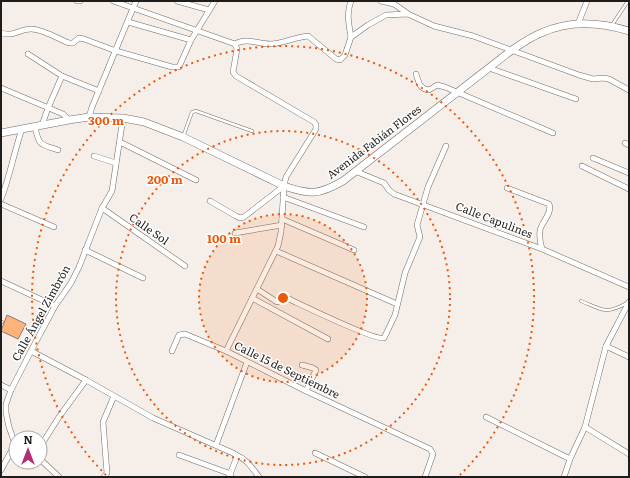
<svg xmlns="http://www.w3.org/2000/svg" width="630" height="478" font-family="Literata,serif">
	<rect width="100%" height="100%" fill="#f6efe9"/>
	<path fill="#ffb279" stroke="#837c77" d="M7 315 26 324 18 339 1 331Z"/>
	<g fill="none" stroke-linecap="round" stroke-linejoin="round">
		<defs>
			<g id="lane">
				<path d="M612 25 628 1"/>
				<path d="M183 137 192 112 196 111 252 131"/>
				<path d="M581 301C603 310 605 315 627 303"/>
				<path d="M1 322H2"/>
			</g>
			<g id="street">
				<path d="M77 1H80"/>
				<path d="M113 1 235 44"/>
				<path d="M177 1 209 10"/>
				<path d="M351 1C346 13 349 25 351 37"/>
				<path d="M381 1 394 4 407 13"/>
				<path d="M128 22 191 40"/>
				<path d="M578 24 587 1"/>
				<path d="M1 33C14 37 20 29 31 29 42 29 59 39 69 43H73L79 38 84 39 116 51 172 67H179L191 40 215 1"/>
				<path d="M235 44C245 37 259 44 270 44 283 44 295 37 308 36L336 59 340 60 345 55 351 37 368 25 386 15 408 14 434 26 473 36 579 75 593 79 603 78 609 79 629 90"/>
				<path d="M28 54 62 76 99 91"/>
				<path d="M489 68 576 99"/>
				<path d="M416 74C419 82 419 89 429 90L437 85 445 87 553 133"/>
				<path d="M1 88 63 114 69 120"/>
				<path d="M89 117 92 107 136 1"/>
				<path d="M42 125 48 108 62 76"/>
				<path d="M35 127C39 146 40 144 58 150"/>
				<path d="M120 142 196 180"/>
				<path d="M625 143 629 145"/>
				<path d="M94 156 116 163"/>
				<path d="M593 158 629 173"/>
				<path d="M582 166 629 189"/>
				<path d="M355 171 384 183 389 190 394 194 542 249 629 287"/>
				<path d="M507 188 549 204C553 212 542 222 540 230 539 237 540 242 542 249"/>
				<path d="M283 197 364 227"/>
				<path d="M1 199C10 176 14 152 22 129"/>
				<path d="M210 201 236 216 240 218 244 217 284 186"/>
				<path d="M1 204 54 227"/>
				<path d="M102 208 185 266"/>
				<path d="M282 219 354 250"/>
				<path d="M235 233 282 225"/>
				<path d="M85 250 143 278"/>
				<path d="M276 251 397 304"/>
				<path d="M1 281 55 306"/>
				<path d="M257 289 277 302 286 299H289C302 305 375 341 384 338L395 315 405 273 420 237 417 225 428 187 446 146"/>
				<path d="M252 298 328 339"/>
				<path d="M606 346 629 357"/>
				<path d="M31 351 86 380 153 418 233 453 236 455V459L229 477"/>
				<path d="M172 351 179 335 185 334 226 351 306 391 430 449 433 454 425 477"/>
				<path d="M226 351 278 246 281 232 284 186 286 177 316 129V125L314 122 236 76 233 72 237 49 235 44"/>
				<path d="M302 365 313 368 316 370 306 391"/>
				<path d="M1 385 11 390"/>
				<path d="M486 417 570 459"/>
				<path d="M585 427 629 454"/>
				<path d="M216 445 247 362"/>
				<path d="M40 447 59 417 86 380"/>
				<path d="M315 453 365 477"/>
				<path d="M179 455 231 474"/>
				<path d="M236 455C247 459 252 468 259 477"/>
				<path d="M40 459 59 477"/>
				<path d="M1 470 15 444 9 427 6 413V404L11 390 31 351 55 306 71 283 79 267 102 208 112 191 123 118"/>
				<path d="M104 477 107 473 103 422 114 396"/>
				<path d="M564 477 570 459 585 427 606 346 629 302"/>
			</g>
			<path id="secondary" d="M1 133 69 120 89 117 123 118 144 122 183 137 284 186C310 195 319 195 343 181L512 50C521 44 531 37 541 33 569 20 600 22 629 31"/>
		</defs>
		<use href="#lane" stroke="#716a66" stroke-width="3.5"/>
		<use href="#street" stroke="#716a66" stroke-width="6"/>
		<use href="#secondary" stroke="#716a66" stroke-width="8"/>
		<use href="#lane" stroke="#fff" stroke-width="2.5"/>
		<use href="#street" stroke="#fff" stroke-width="5"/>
		<use href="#secondary" stroke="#fff" stroke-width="7"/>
	</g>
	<circle cx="283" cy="298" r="84" fill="#e8590c" fill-opacity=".12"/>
	<g fill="none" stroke="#e8590c" stroke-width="2" stroke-dasharray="2 4">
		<circle cx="283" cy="298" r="84"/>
		<circle cx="283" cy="298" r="167"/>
		<path d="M106 475A251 251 0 1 1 460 475"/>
	</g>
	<g text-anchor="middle" stroke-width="3" stroke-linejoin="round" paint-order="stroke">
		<g font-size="11" fill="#1f1d1b" stroke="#fff">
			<text transform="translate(374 142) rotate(-37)" y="4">Avenida Fabián Flores</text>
			<text transform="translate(494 220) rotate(21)" y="4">Calle Capulines</text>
			<text transform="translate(149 229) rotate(35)" y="4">Calle Sol</text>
			<text transform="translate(41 313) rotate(-61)" y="4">Calle Ángel Zimbrón</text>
			<text transform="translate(287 370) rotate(26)" y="4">Calle 15 de Septiembre</text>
		</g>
	</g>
	<circle cx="283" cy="298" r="6" fill="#e8590c" stroke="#fff" stroke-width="2"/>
	<g font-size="12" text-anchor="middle" font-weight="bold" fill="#e8590c" stroke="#fff" stroke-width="3" stroke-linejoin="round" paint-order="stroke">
		<text x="106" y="125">300 m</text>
		<text x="165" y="184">200 m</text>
		<text x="224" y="243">100 m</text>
	</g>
	<rect width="630" height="478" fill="none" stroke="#1f1d1b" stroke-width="4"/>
	<g transform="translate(28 450)"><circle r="19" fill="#ffffff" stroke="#a5a5a4"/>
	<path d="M0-3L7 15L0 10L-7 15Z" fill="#b32e74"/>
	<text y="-6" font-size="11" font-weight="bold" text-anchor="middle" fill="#1f1d1b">N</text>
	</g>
</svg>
